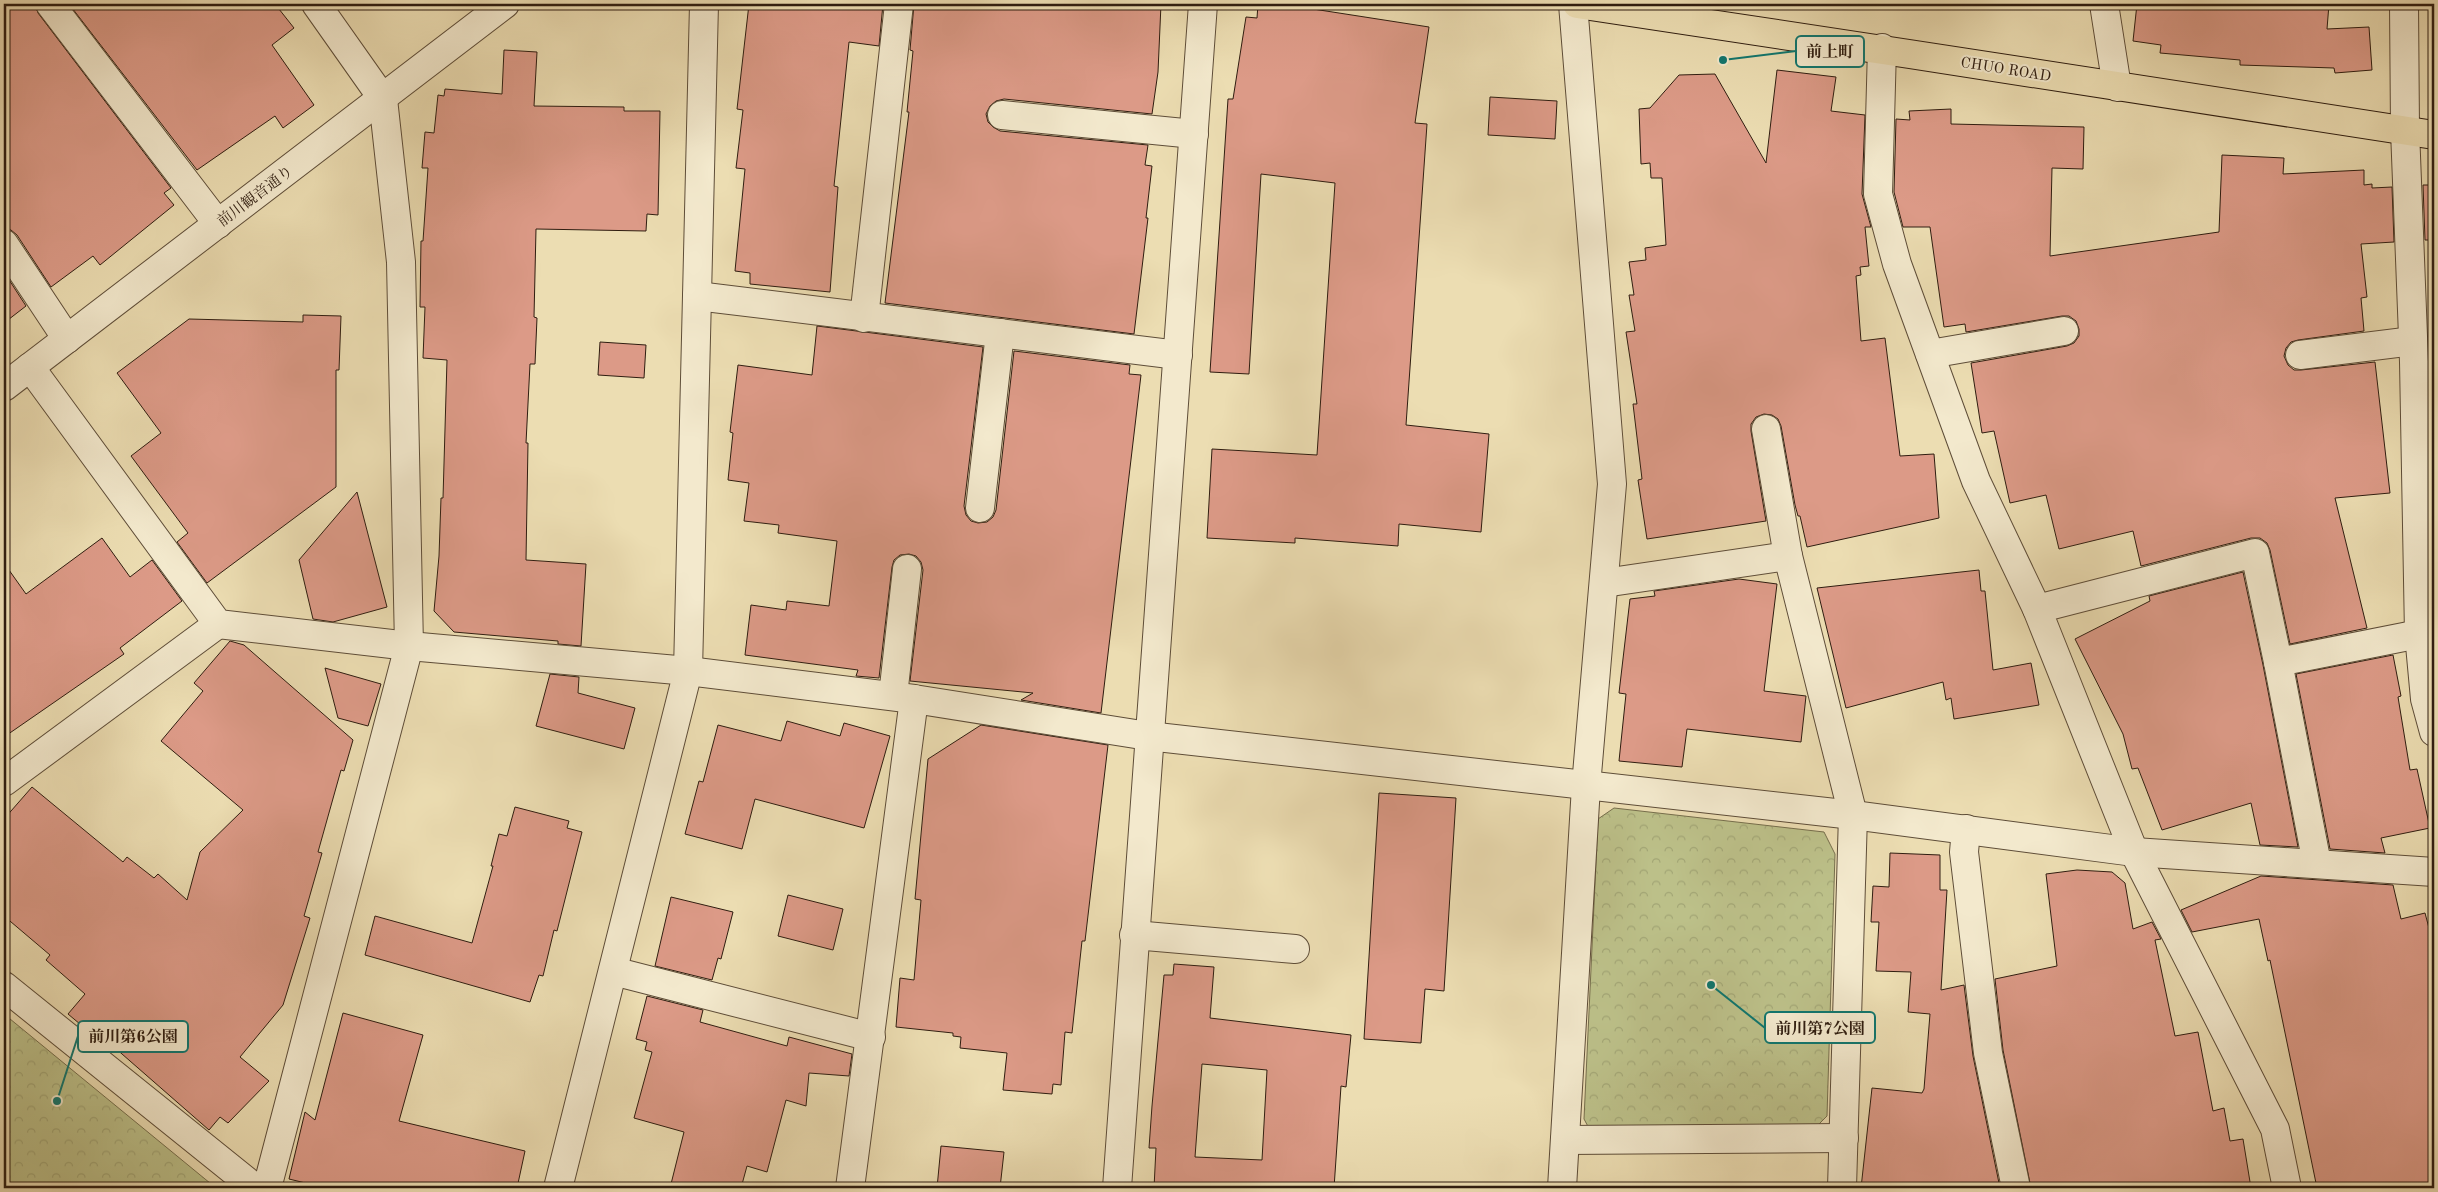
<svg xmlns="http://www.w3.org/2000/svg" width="2438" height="1192" font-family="'Old Standard TT','Noto Serif JP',serif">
	<defs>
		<pattern id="park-crowns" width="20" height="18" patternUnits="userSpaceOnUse" patternTransform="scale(1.25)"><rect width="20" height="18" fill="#bcc089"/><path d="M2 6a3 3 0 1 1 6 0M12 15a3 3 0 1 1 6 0" fill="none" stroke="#a2a575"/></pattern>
	</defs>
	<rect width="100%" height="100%" fill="#ecddb2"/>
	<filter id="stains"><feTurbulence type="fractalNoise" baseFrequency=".004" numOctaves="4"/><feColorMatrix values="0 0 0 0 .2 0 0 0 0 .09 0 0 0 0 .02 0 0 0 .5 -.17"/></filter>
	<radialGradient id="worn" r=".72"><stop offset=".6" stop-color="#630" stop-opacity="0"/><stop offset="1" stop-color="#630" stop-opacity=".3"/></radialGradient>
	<g fill="url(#park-crowns)" stroke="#766e4c">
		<path d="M1614 808 1824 832 1835 854 1827 1116 1817 1126 1591 1132 1584 1119 1598 819Z"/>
		<path d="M4 1014 216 1188H4Z"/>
	</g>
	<g fill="#dc9a87" stroke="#2f1d10" fill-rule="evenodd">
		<path d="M4 4H35L38 13 171 188 164 193 174 205 100 265 93 256 51 287 17 235 11 230 4 228Z"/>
		<path d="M69 4H275L294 28 272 45 314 105 283 128 275 116 197 170Z"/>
		<path d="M749 4H883L879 46 849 42 834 186 838 187 830 292 750 284V273L735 271 745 169 736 168 743 110 737 109Z"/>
		<path d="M914 4H1161L1158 72 1152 114 1004 99 996 101 990 106 986 114 988 122 993 127 1000 131 1148 145 1145 165 1152 166 1146 218H1148L1134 334 885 303 909 112H907L913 51 910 50Z"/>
		<path d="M1258 4H1281L1429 27 1415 123 1427 124 1406 425 1489 434 1481 532 1399 524 1398 546 1295 538V543L1207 538 1212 449 1317 455 1335 183 1261 174 1249 374 1210 372 1228 99H1233L1246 17 1257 18Z"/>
		<path d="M2137 4H2329L2327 29 2369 27 2372 70 2335 73 2334 68 2240 65V60L2160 53 2161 45 2133 41Z"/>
		<path d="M504 50 537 52 534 106 624 107V111H660L658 215 647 214 646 231 536 229 534 317 537 318 535 364H530L526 443H528L526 560 586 564 581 646 558 644V641L454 632 434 611 439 556 441 498H443L447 360 423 358 425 307H420L421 241H423L428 168H422L425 132 434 133 438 95 444 96 445 89 502 94Z"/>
		<path d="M1777 70 1836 77 1831 111 1865 115 1862 194 1871 227H1865L1869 266 1860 267 1861 275 1856 276 1861 341 1885 338 1900 456 1934 454 1939 518 1807 547 1800 516H1798L1795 505 1781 426 1778 419 1772 415 1764 414 1756 417 1751 424V431L1766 521 1647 539 1638 480 1642 479 1633 404H1637L1626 332 1635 331 1629 295H1634L1629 262 1646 260 1645 248 1666 245 1662 178H1651L1650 163 1641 164 1639 109 1650 108 1679 75 1715 74 1766 163Z"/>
		<path d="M1490 97 1557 101 1555 139 1488 135Z"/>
		<path d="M1951 109V124L2084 127 2083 169 2052 168 2050 256 2219 232 2222 155 2284 158 2283 174 2364 170V185L2372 184V188L2392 187 2394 242 2361 244 2367 297 2361 298 2364 331 2298 340 2291 342 2286 348 2284 356 2288 365 2294 370H2301L2375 362 2390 493 2335 498 2367 628 2290 644 2270 550 2267 543 2260 538H2251L2141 566 2133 531 2059 549 2046 495 2010 503 1994 431 1982 433 1971 363 2067 346 2074 343 2079 336V329L2076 321 2069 316H2062L1966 332 1965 324 1944 327 1930 227H1903L1894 192 1896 119 1910 120 1909 111Z"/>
		<path d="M2423 185H2434V240H2425Z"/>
		<path d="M4 272 26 306 4 323Z"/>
		<path d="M303 315 341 316 339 370H336V487L207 583 177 542 188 533 131 456 161 433 117 373 189 319 303 322Z"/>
		<path d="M817 326 983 347 964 506 966 515 971 521 978 523 987 522 993 517 996 510 1014 351 1130 365 1129 374 1141 375 1101 713 1021 700 1033 693 910 681 923 570 921 562 916 556 909 554 900 555 894 560 892 567 879 678 856 676 858 670 745 655 751 605 786 610 787 601 829 606 837 541 778 533 779 525 744 521 749 483 728 480 733 433 730 432 738 365 812 375Z"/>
		<path d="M600 342 646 345 644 378 598 375Z"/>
		<path d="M357 492 387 607 333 622 313 619 299 560Z"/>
		<path d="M102 538 130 577 152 560 182 601 120 648 124 654 4 737V563L26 594Z"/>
		<path d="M1979 570 1981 591H1985L1993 670 2031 663 2039 705 1954 719 1951 698 1946 700 1943 682 1846 708 1817 588Z"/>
		<path d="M2243 572 2263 665 2298 847 2260 845 2251 803 2162 830 2138 768 2132 769 2123 734 2075 639 2150 601 2149 596Z"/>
		<path d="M1739 579 1777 584 1764 691 1806 696 1801 742 1687 729 1682 767 1619 761 1626 694 1619 693 1630 599 1655 596 1654 591Z"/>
		<path d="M230 641 244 645 353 740 344 771 341 770 318 852 322 853 304 916 310 918 283 1005 240 1057 269 1081 228 1123 220 1117 209 1130 114 1047 111 1050 68 1014 85 994 46 960 50 955 4 916V819L32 787 123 862 127 857 154 878 158 874 187 900 200 852 243 810 161 741 203 691 194 683Z"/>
		<path d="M2393 655 2401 696 2398 697 2410 770 2417 769 2430 828 2381 838 2385 853 2330 849 2296 674Z"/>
		<path d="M325 668 381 684 368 726 338 718Z"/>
		<path d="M550 674 579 677 578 693 635 708 624 749 536 726Z"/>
		<path d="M787 721 840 736 844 723 890 736 864 828 755 799 742 849 685 834 699 781 703 782 718 725 781 741Z"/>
		<path d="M981 725 1108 745 1085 941H1082L1072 1033 1065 1032 1061 1085 1053 1084 1052 1094 1003 1090 1007 1053 960 1048 961 1037 953 1036V1033L896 1027 900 978 914 980 921 900 915 899 928 759Z"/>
		<path d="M1379 793 1456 798 1444 991 1425 989 1421 1043 1364 1039Z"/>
		<path d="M515 807 569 821 567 828 582 832 557 931 554 930 543 976 539 975 530 1002 365 955 375 916 472 943 493 866H491L499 834 507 836Z"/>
		<path d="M1890 853 1940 855V890H1947L1941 990 1964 985 1973 1056 2000 1188H1861L1872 1088 1922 1093 1924 1089 1930 1014 1908 1012 1911 972 1876 971 1879 922H1871L1873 886 1889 887Z"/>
		<path d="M2077 870 2112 872 2125 883 2133 929 2152 922 2161 939 2155 940 2175 1036 2198 1032 2213 1111 2224 1108 2230 1141 2243 1139 2251 1188H2031L2003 1050 1995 979 2057 966 2046 874Z"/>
		<path d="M2261 876 2393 885 2401 919 2425 913 2434 947V1188H2317L2270 960 2268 961 2259 919 2192 932 2181 910Z"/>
		<path d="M788 895 843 909 833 950 778 936Z"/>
		<path d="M671 897 733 912 721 959 718 958 712 980 655 966Z"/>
		<path d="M1174 964 1214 967 1210 1018 1351 1035 1346 1087 1341 1086 1334 1188H1154L1156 1148H1149L1152 1106 1164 975H1173ZM1202 1064 1267 1070 1262 1160 1195 1157Z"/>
		<path d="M647 996 703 1010 700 1022 787 1046 789 1037 852 1054 849 1076 809 1073 806 1106 786 1100 767 1172 747 1166 741 1188H670L684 1132 634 1118 652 1052 645 1050 647 1042 636 1039Z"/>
		<path d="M343 1013 423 1035 399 1121 525 1151 517 1188H326L289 1179 305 1112 315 1120Z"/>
		<path d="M941 1146 1004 1152 1000 1188H937Z"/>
	</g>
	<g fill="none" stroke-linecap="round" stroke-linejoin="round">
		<defs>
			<g id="minor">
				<path d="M50 4 218 224"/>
				<path d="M2104 4 2117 87"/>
				<path d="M2404 4 2405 130 2414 362 2419 634 2425 699 2434 732"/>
				<path d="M1882 48 1878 194 1897 264 1976 481 2037 609 2134 852 2275 1129 2287 1188"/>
				<path d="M1002 115 1194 134"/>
				<path d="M4 244 67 339"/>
				<path d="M697 296 1178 355"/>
				<path d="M864 318 899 4"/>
				<path d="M1930 354 2064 331"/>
				<path d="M2300 355 2413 341"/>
				<path d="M30 367 218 624 409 646 688 671 914 699 1148 736 1853 815 2134 852 2434 872"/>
				<path d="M4 387 505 4"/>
				<path d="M1766 429 1788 556"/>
				<path d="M980 508 1000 333"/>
				<path d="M1604 583 1788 556 1853 815 1842 1188"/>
				<path d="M2037 609 2255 553 2278 662 2419 634"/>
				<path d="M2278 662 2317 864"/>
				<path d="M893 696 907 569"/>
				<path d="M4 782 218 624"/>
				<path d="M1966 829 1964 852 1988 1053 2016 1188"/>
				<path d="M1134 935 1295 949"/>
				<path d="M613 971 871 1037"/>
				<path d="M4 986 255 1188"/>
				<path d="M1565 1140 1844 1138"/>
				<path d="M267 1188 409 646 401 262 383 99 316 4"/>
				<path d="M558 1188 688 671 704 4"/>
				<path d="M850 1188 914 699"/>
				<path d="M1117 1188 1203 4"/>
				<path d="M1562 1188 1586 786 1612 484 1573 4"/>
			</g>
			<path id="major" d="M1577 4C1863 46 2148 91 2434 135"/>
		</defs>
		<use href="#minor" stroke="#5e4d38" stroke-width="30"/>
		<use href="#major" stroke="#2f1d10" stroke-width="30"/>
		<use href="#minor" stroke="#f3e9cd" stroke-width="28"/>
		<use href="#major" stroke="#ecddb2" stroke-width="28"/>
	</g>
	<g text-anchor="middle" stroke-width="4" stroke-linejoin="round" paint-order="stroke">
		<g font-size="15" fill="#2f1d10" stroke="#f3e9cd">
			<text transform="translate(2006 69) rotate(9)" y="5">CHUO ROAD</text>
			<text transform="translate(255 196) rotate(-37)" y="5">前川観音通り</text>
		</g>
	</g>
	<path fill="none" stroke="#0f766e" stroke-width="2" d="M1723 60L1796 51M1711 985L1765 1028M57 1101L78 1036"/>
	<g fill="#0f766e" stroke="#f3e9cd" stroke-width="2">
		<circle cx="1723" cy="60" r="5"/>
		<circle cx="1711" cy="985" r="5"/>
		<circle cx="57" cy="1101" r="5"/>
	</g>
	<g fill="#f3e9cd" stroke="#0f766e" stroke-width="2">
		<rect x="1796" y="36" width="68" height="31" rx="5"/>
		<rect x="1765" y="1012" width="110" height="31" rx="5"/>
		<rect x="78" y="1021" width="110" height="31" rx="5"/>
	</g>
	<g font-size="16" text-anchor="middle" font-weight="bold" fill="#2f1d10">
		<text x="1830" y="57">前上町</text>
		<text x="1820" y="1034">前川第7公園</text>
		<text x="133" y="1042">前川第6公園</text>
	</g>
	<rect width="2438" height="1192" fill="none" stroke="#ecddb2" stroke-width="20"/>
	<rect x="5" y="5" width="2428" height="1182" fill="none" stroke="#2f1d10" stroke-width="2.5"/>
	<rect x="10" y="10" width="2418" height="1172" fill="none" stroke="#2f1d10"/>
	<rect width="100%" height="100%" filter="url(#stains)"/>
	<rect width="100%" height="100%" fill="url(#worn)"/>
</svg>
